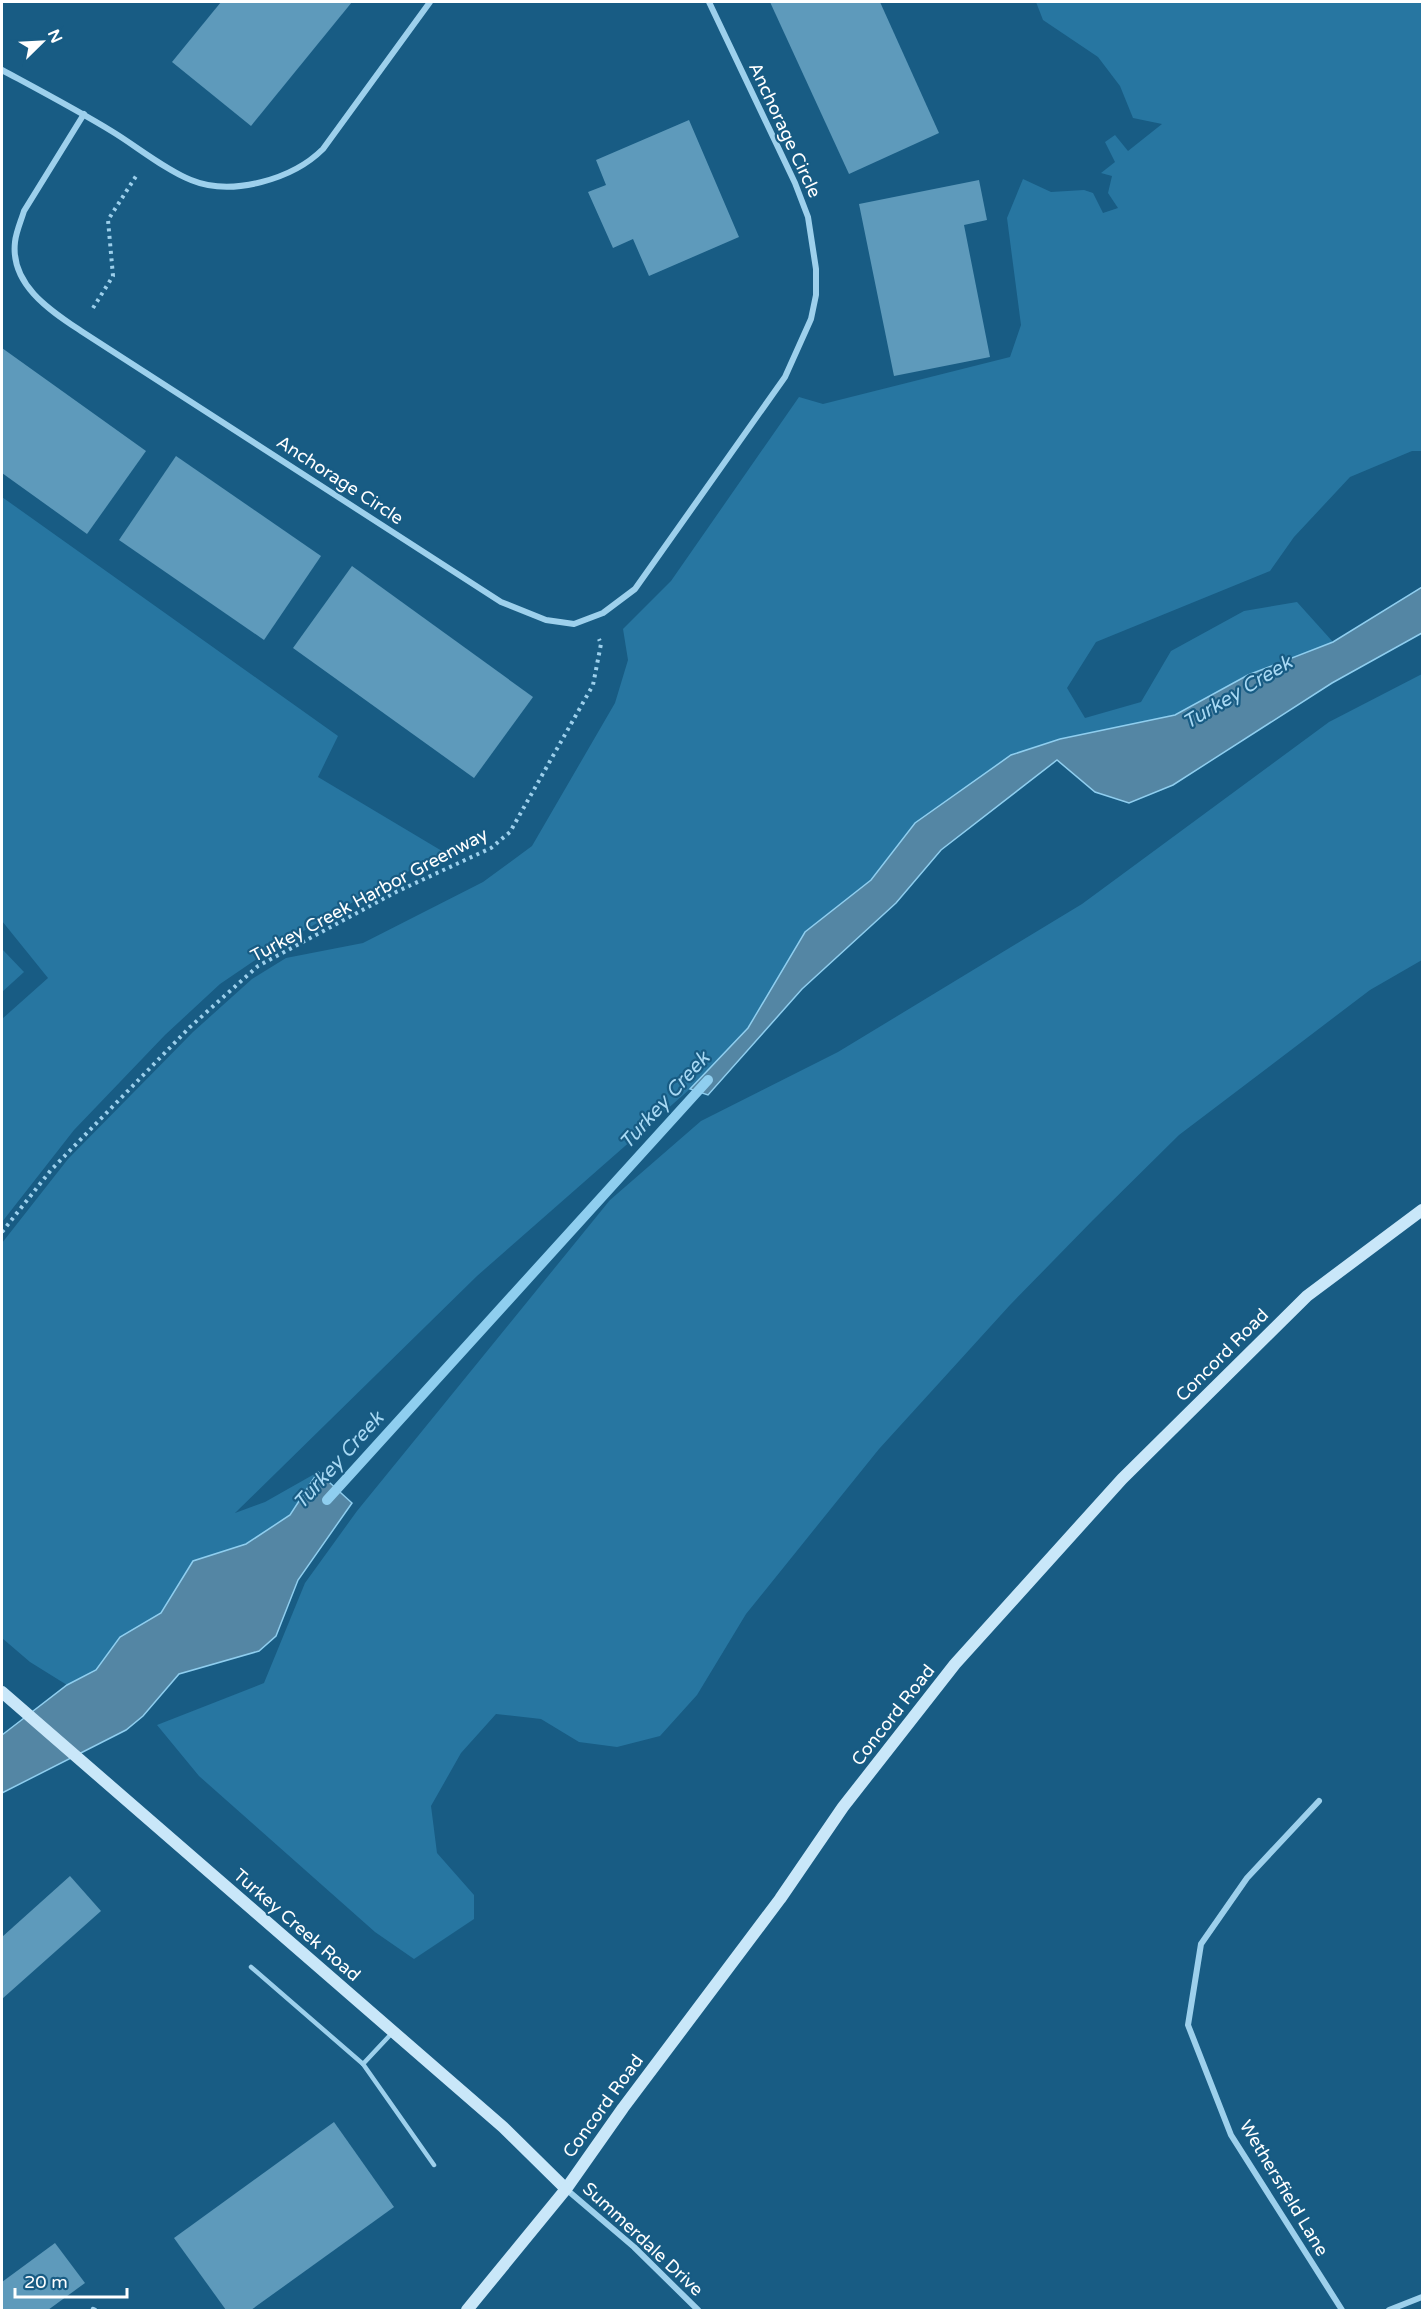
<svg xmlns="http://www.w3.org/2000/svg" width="1424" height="2312" font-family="'Varela Round',sans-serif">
	<rect width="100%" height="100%" fill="#185c84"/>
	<g fill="#2776a1">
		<path d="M1036 2H1422V451H1412L1350 477 1294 537 1270 571 1096 642 1067 688 1085 718 1141 702 1171 651 1244 611 1297 602 1333 642 1248 675 1175 715 1060 739 1011 755 916 823 871 880 805 932 748 1028 690 1089 477 1276 235 1513 265 1502 318 1472 290 1515 246 1544 193 1561 161 1613 120 1637 96 1670 67 1685 30 1662 2 1638V1243L68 1159 193 1032 252 979 286 958 363 943 483 882 532 846 615 703 628 660 623 629 671 581 799 397 823 404 1010 357 1021 325 1007 218 1023 179 1051 192 1084 190 1093 193 1103 213 1118 208 1108 193 1112 176 1101 173 1115 162 1105 142 1115 135 1128 151 1162 124 1133 118 1120 86 1098 57 1043 20Z"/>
		<path d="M2 497 338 736 318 777 447 854 396 877 264 954 220 984 165 1035 74 1130 2 1222V1019L48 978 2 921Z"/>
		<path d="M1422 674V960L1370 990 1179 1135 1093 1220 1010 1305 879 1449 746 1614 697 1695 660 1736 617 1747 579 1742 541 1719 496 1714 461 1753 431 1806 437 1853 474 1895V1919L414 1959 375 1932 199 1776 157 1725 264 1683 305 1583 357 1511 610 1200 701 1121 838 1052 1082 904 1329 722Z"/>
		<path d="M2 949 24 972 2 992Z"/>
	</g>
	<g fill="#5486a4" stroke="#8fceef" stroke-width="1.5">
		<path d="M1422 587V633L1332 683 1173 785 1129 803 1095 792 1057 760 941 850 896 903 802 989 708 1095 690 1089 748 1028 805 932 871 880 915 823 1011 755 1060 739 1175 715 1248 675 1333 642Z"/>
		<path d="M318 1472 352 1503 298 1580 276 1636 259 1651 179 1674 143 1716 126 1730 2 1793V1735L67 1685 96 1670 120 1637 161 1613 193 1561 246 1544 290 1515Z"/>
	</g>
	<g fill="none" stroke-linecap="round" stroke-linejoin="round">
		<path stroke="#8fceef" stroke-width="10" d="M327 1500 708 1080"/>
	</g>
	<g fill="#5e9abb">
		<path d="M221 2H352L251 126 172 62Z"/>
		<path d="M770 2H880L939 133 849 174Z"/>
		<path d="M689 120 739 237 649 276 633 239 613 248 588 192 606 185 596 160Z"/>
		<path d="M979 180 987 220 964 225 990 357 894 376 859 204Z"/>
		<path d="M2 348 146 451 87 534 2 473Z"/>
		<path d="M176 456 321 556 264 640 119 540Z"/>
		<path d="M352 566 533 697 474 778 293 648Z"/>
		<path d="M70 1876 101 1911 2 1999V1937Z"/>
		<path d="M334 2122 394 2207 251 2310H226L174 2238Z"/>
		<path d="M55 2243 85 2283 48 2310H2V2282Z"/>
	</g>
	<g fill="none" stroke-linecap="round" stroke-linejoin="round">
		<g stroke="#9dd0ec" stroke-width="4" stroke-dasharray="3 4.5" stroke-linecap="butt">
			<path d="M93 308 113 276 108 220 138 173"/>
			<path d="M2 1232 51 1170 190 1027 258 966 396 892 491 848 510 832 593 685 601 644 599 639"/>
		</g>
		<g stroke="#9dd0ec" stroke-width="4.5">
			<path d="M251 1967 363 2064 434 2165"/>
			<path d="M363 2064 393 2032"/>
			<path d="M93 2309 95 2310"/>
		</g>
		<g stroke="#9dd0ec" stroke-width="6">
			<path d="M2 70C39 90 77 110 113 132 136 146 167 171 191 180 232 197 293 179 323 149L430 2"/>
			<path d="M84 114 24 211C21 221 16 232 15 242 10 285 51 311 81 331L501 602 546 620 574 624 603 613 635 589 785 377 811 319 816 295V269L808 217 795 183 709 2"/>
			<path d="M1319 1801 1247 1878 1201 1944 1188 2025 1231 2135 1342 2310"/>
			<path d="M566 2189 634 2247 698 2310"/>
			<path d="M1389 2310 1422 2297"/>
		</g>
		<g stroke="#c9e7f9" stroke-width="12">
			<path d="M2 1692 503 2127 566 2189"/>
			<path d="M467 2310 566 2189 623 2108 780 1899 843 1807 955 1664 1122 1479 1307 1296 1422 1210"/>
		</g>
	</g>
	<g text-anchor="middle" stroke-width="4.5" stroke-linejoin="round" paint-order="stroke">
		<g font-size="18" fill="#fff" stroke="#185c84">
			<text transform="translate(785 130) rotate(65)" y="6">Anchorage Circle</text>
			<text transform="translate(340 480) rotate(33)" y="6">Anchorage Circle</text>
			<text transform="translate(369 895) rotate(-28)" y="6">Turkey Creek Harbor Greenway</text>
			<text transform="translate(1222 1355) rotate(-45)" y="6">Concord Road</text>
			<text transform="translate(893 1715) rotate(-52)" y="6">Concord Road</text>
			<text transform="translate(297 1925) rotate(41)" y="6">Turkey Creek Road</text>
			<text transform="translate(603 2106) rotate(-54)" y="6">Concord Road</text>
			<text transform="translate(1284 2188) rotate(59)" y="6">Wethersfield Lane</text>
			<text transform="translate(643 2239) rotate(43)" y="6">Summerdale Drive</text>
		</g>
		<g font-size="20" font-style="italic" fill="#a8d9f4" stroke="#185c84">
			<text transform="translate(1237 692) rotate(-31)" y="7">Turkey Creek</text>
			<text transform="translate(664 1100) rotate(-48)" y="7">Turkey Creek</text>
			<text transform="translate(338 1460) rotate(-48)" y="7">Turkey Creek</text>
		</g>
	</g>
	<rect width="1424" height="2312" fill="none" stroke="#ffffff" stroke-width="6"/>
	<g transform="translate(42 42) rotate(66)" stroke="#185c84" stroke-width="4.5" paint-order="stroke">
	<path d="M0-4.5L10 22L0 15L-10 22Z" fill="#ffffff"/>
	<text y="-9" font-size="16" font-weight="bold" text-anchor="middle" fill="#ffffff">N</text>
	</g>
	<path d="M15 2288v9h112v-9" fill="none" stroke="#ffffff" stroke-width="3"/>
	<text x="24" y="2288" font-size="18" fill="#ffffff" stroke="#185c84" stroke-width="4.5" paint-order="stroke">20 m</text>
</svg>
